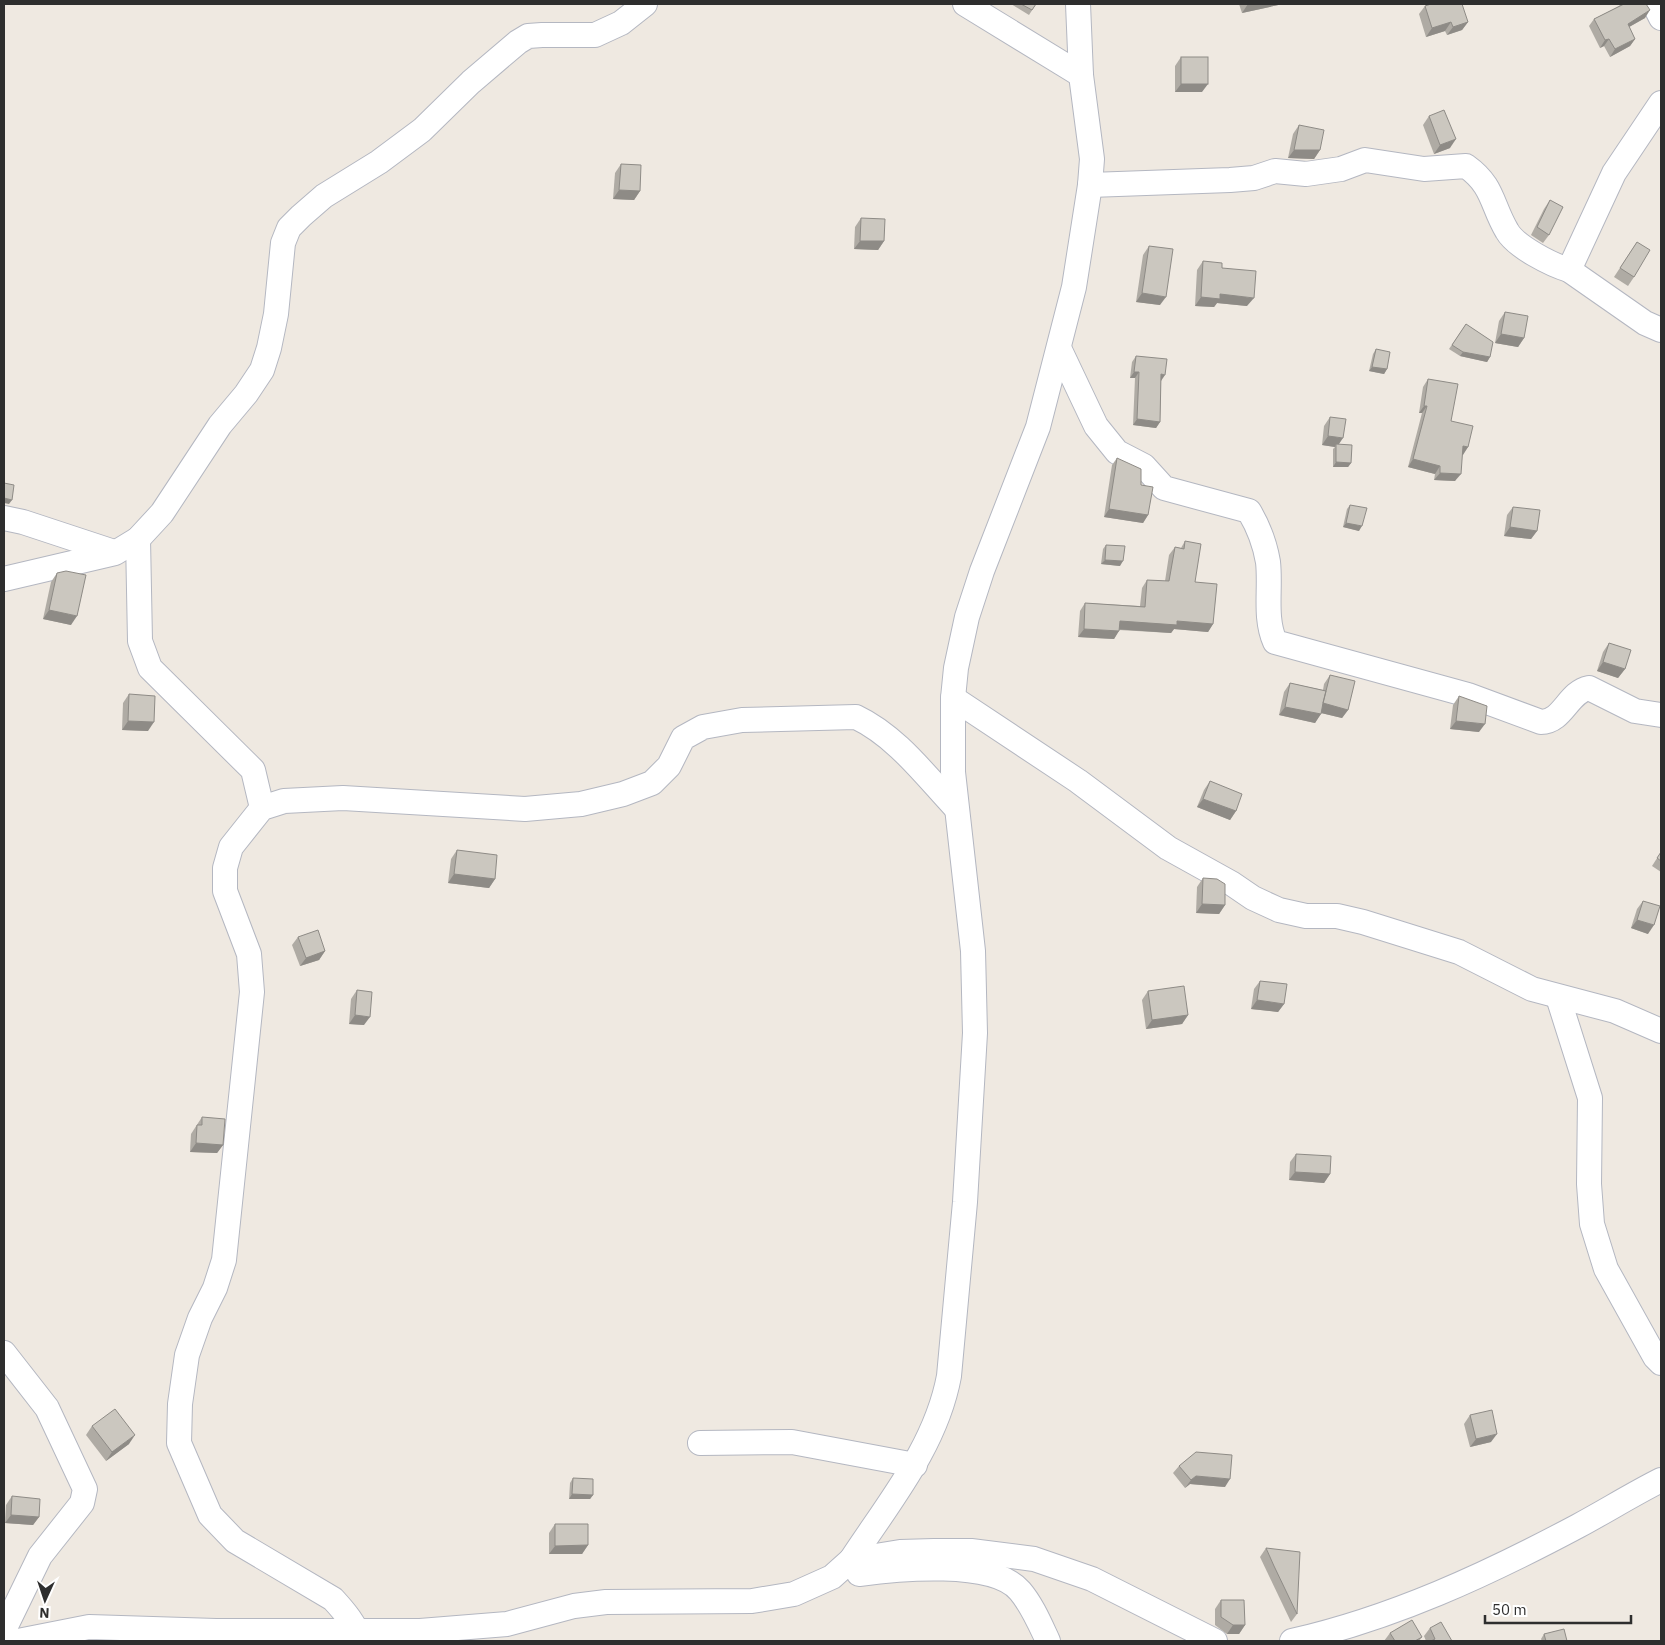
<svg xmlns="http://www.w3.org/2000/svg" width="1665" height="1645" font-family="'IBM Plex Sans',sans-serif">
	<rect width="100%" height="100%" fill="#efe9e1"/>
	<g fill="none" stroke-linecap="round" stroke-linejoin="round">
		<defs>
			<g id="street">
				<path d="M965 4 1081 75"/>
				<path d="M1654 4 1661 18"/>
				<path d="M1090 185 1230 180 1254 178 1275 171 1306 174 1341 169 1365 160 1424 169 1466 166C1494 186 1491 204 1507 231 1516 247 1552 265 1569 270L1645 323 1661 330"/>
				<path d="M1569 270 1614 173 1661 103"/>
				<path d="M1059 348 1096 426 1117 452 1144 466 1164 488 1249 511C1258 526 1265 544 1268 562 1271 589 1264 617 1275 642L1468 695 1541 722C1563 722 1568 692 1589 688L1635 711 1661 715"/>
				<path d="M4 518 23 522 114 552"/>
				<path d="M138 539 140 641 150 668 253 770 262 808"/>
				<path d="M4 579 115 553 138 539 162 513 220 425 246 394 262 370 269 348 276 314 283 243 289 228 301 216 324 196 379 162 422 130 471 82 518 42 528 36 542 35H595L621 23 645 4"/>
				<path d="M953 698 1078 781 1168 848 1231 883 1253 898 1279 910 1306 916H1337L1363 922 1459 952 1532 989 1615 1011 1661 1031"/>
				<path d="M1558 997 1590 1098 1589 1184 1592 1224 1606 1269 1655 1357 1661 1363"/>
				<path d="M4 1353 47 1408 85 1489 82 1503 40 1556 4 1630"/>
				<path d="M700 1443 792 1442 915 1465"/>
				<path d="M851 1560C889 1502 936 1446 949 1376L965 1202 975 1033 973 951 953 772V698L956 668 967 617 982 571 1038 427 1074 287 1090 185 1092 159 1081 75 1078 4"/>
				<path d="M859 1574C897 1569 993 1559 1020 1591 1032 1605 1040 1624 1048 1641"/>
				<path d="M18 1641 89 1627 216 1631H420L507 1624 574 1606 606 1602 752 1601 794 1594 832 1577 851 1560 900 1552 934 1551H971L1034 1559 1092 1579 1215 1641"/>
				<path d="M361 1641C355 1624 345 1612 333 1599L235 1541 210 1515 179 1443 180 1404 187 1355 200 1318 215 1288 224 1260 252 992 249 954 225 891V868L231 847 262 808 284 801 343 798 525 809 581 804 623 794 652 783 669 766 683 738 703 727 742 720 856 717C896 736 925 775 955 807"/>
				<path d="M1292 1641C1393 1618 1486 1575 1578 1526 1606 1511 1633 1494 1661 1480"/>
			</g>
		</defs>
		<use href="#street" stroke="#b4b7c1" stroke-width="26"/>
		<use href="#street" stroke="#fff" stroke-width="24"/>
	</g>
	<g fill="#afaba4">
		<path d="M1011 4H1036L1029 15Z"/>
		<path d="M1239 4H1283L1242 13Z"/>
		<path d="M1621 4H1646L1645 18 1629 27 1635 39 1630 46 1610 57 1604 46 1600 48 1589 26 1594 19 1619 6Z"/>
		<path d="M1425 6 1468 22 1462 30 1447 35 1445 31 1426 37 1419 14Z"/>
		<path d="M1181 57 1202 92H1175V66Z"/>
		<path d="M1429 116 1450 148 1434 154 1423 125Z"/>
		<path d="M1299 125 1320 150 1314 159 1288 158 1293 134Z"/>
		<path d="M621 164 640 191 634 200 613 199 615 173Z"/>
		<path d="M1550 200 1549 235 1543 243 1531 235 1544 209Z"/>
		<path d="M861 218 884 241 878 250 854 249 855 227Z"/>
		<path d="M1637 242 1634 277 1628 286 1614 277Z"/>
		<path d="M1149 246 1160 305 1136 302 1143 255Z"/>
		<path d="M1203 261 1222 268 1247 306 1217 303 1214 307 1195 306 1197 270Z"/>
		<path d="M1505 312 1524 338 1518 347 1495 343 1499 321Z"/>
		<path d="M1466 324 1490 357 1487 362 1460 356 1449 349Z"/>
		<path d="M1376 349 1387 369 1384 374 1369 371 1373 354Z"/>
		<path d="M1136 356 1161 381 1160 422 1156 428 1133 425 1135 378H1130L1132 362Z"/>
		<path d="M1428 379 1451 421 1468 447 1462 455 1455 481 1434 480 1435 474 1408 467 1422 413H1419L1423 387Z"/>
		<path d="M1330 417 1339 445 1351 463 1348 467H1333V449L1335 447 1322 445 1324 426Z"/>
		<path d="M1117 458 1148 515 1143 523 1104 517 1112 465Z"/>
		<path d="M1350 505 1359 531 1343 527 1347 509Z"/>
		<path d="M1513 507 1537 531 1531 539 1504 536 1507 515Z"/>
		<path d="M1185 541 1195 582 1213 624 1208 632 1174 629 1171 633 1119 630 1114 639 1078 637 1080 611 1085 603 1140 606 1142 588 1147 580 1165 581 1169 555 1175 547 1181 548Z"/>
		<path d="M1106 545 1120 566 1101 564 1103 549Z"/>
		<path d="M57 573 71 625 43 619 51 582Z"/>
		<path d="M1609 643 1625 669 1618 678 1597 671 1603 652Z"/>
		<path d="M1330 675 1348 710 1342 718 1321 713 1315 723 1279 715 1284 692 1290 683 1323 690 1324 684Z"/>
		<path d="M129 694 148 731 122 730 123 703Z"/>
		<path d="M1459 696 1479 732 1450 729 1453 705Z"/>
		<path d="M1210 781 1236 811 1230 820 1197 807 1204 790Z"/>
		<path d="M457 850 495 879 489 888 448 883 451 859Z"/>
		<path d="M1661 852V872L1652 866Z"/>
		<path d="M1203 878 1225 905 1219 914 1196 913 1197 887Z"/>
		<path d="M1643 901 1648 934 1631 928 1637 909Z"/>
		<path d="M298 937 325 951 319 960 300 966 292 945Z"/>
		<path d="M1260 981 1284 1004 1278 1012 1251 1009 1254 989Z"/>
		<path d="M357 990 364 1025 349 1024 351 999Z"/>
		<path d="M1148 991 1188 1015 1182 1024 1146 1029 1142 1000Z"/>
		<path d="M202 1117 223 1145 217 1153 190 1152 191 1134Z"/>
		<path d="M1296 1154 1330 1174 1324 1183 1289 1180 1290 1162Z"/>
		<path d="M1470 1415 1491 1442 1470 1447 1464 1424Z"/>
		<path d="M92 1426 129 1444 106 1461 86 1435Z"/>
		<path d="M1179 1466 1225 1487 1190 1484 1185 1488 1173 1473Z"/>
		<path d="M573 1478 593 1495 590 1499H569L570 1483Z"/>
		<path d="M12 1496 39 1517 33 1525 5 1523 6 1505Z"/>
		<path d="M555 1524 588 1545 582 1554H549V1533Z"/>
		<path d="M1266 1548 1297 1614 1291 1622 1260 1557Z"/>
		<path d="M1221 1600 1245 1625 1239 1634H1227L1215 1625V1609Z"/>
		<path d="M1430 1628 1452 1641H1426L1424 1636Z"/>
		<path d="M1390 1633 1422 1637 1419 1641H1384Z"/>
		<path d="M1544 1634 1567 1641H1542L1541 1639Z"/>
	</g>
	<g fill="#8e8b86">
		<path d="M1248 4H1283L1242 13Z"/>
		<path d="M1650 10 1645 18 1622 31 1628 24Z"/>
		<path d="M1451 22 1445 31 1426 37 1432 28Z"/>
		<path d="M1468 22 1462 30 1447 35 1453 27Z"/>
		<path d="M1609 39 1604 46 1600 48 1605 40Z"/>
		<path d="M1635 39 1630 46 1610 57 1615 49Z"/>
		<path d="M1181 84H1208L1202 92H1175Z"/>
		<path d="M1456 139 1450 148 1434 154 1440 145Z"/>
		<path d="M1294 150H1320L1314 159 1288 158Z"/>
		<path d="M619 190 640 191 634 200 613 199Z"/>
		<path d="M860 241H884L878 250 854 249Z"/>
		<path d="M1142 293 1166 297 1160 305 1136 302Z"/>
		<path d="M1220 294 1254 298 1247 306 1217 303 1214 307 1195 306 1201 297Z"/>
		<path d="M1501 334 1524 338 1518 347 1495 343Z"/>
		<path d="M1463 352 1490 357 1487 362 1460 356Z"/>
		<path d="M1372 367 1387 369 1384 374 1369 371Z"/>
		<path d="M1134 372H1139L1135 378H1130Z"/>
		<path d="M1161 374 1165 375 1161 381 1157 380Z"/>
		<path d="M1424 406H1427L1422 413H1419Z"/>
		<path d="M1137 419 1160 422 1156 428 1133 425Z"/>
		<path d="M1328 436 1343 438 1337 447 1336 444 1335 447 1322 445Z"/>
		<path d="M1463 446 1468 447 1463 455 1458 454Z"/>
		<path d="M1413 459 1440 466 1435 474 1408 467Z"/>
		<path d="M1336 462 1351 463 1348 467H1333Z"/>
		<path d="M1440 473 1461 474 1455 481 1434 480Z"/>
		<path d="M4 498 12 500 9 504 4 503Z"/>
		<path d="M1109 509 1148 515 1143 523 1104 517Z"/>
		<path d="M1346 523 1362 526 1359 531 1343 527Z"/>
		<path d="M1510 527 1537 531 1531 539 1504 536Z"/>
		<path d="M1105 560 1123 561 1120 566 1101 564Z"/>
		<path d="M49 610 77 616 71 625 43 619Z"/>
		<path d="M1120 621H1177L1213 624 1208 632 1174 629 1171 633 1114 629Z"/>
		<path d="M1084 629 1119 631 1114 639 1078 637Z"/>
		<path d="M1603 662 1625 669 1618 678 1597 671Z"/>
		<path d="M1323 703 1348 710 1342 718 1317 712Z"/>
		<path d="M1285 707 1321 714 1315 723 1279 715Z"/>
		<path d="M128 721 154 722 148 731 122 730Z"/>
		<path d="M1456 721 1485 724 1479 732 1450 729Z"/>
		<path d="M1203 799 1236 811 1230 820 1197 807Z"/>
		<path d="M454 874 495 879 489 888 448 883Z"/>
		<path d="M1202 904 1225 905 1219 914 1196 913Z"/>
		<path d="M1637 920 1654 925 1648 934 1631 928Z"/>
		<path d="M325 951 319 960 300 966 306 958Z"/>
		<path d="M1257 1000 1284 1004 1278 1012 1251 1009Z"/>
		<path d="M355 1015 370 1017 364 1025 349 1024Z"/>
		<path d="M1188 1015 1182 1024 1146 1029 1152 1020Z"/>
		<path d="M196 1143 223 1145 217 1153 190 1152Z"/>
		<path d="M1295 1172 1330 1174 1324 1183 1289 1180Z"/>
		<path d="M1497 1434 1491 1442 1470 1447 1476 1439Z"/>
		<path d="M135 1435 129 1444 106 1461 112 1452Z"/>
		<path d="M1196 1476 1230 1479 1225 1487 1190 1484 1185 1488 1191 1480Z"/>
		<path d="M572 1494 593 1495 590 1499H569Z"/>
		<path d="M11 1515 39 1517 33 1525 5 1523Z"/>
		<path d="M588 1545 582 1554H549L555 1546Z"/>
		<path d="M1233 1625H1245L1239 1634H1227Z"/>
	</g>
	<g fill="#cbc7bf" stroke="#8e8b86">
		<path d="M1021 4H1036L1032 10Z"/>
		<path d="M1431 4H1462L1468 22 1453 27 1451 22 1432 28 1425 6Z"/>
		<path d="M1624 4H1646L1650 10 1628 24 1635 39 1615 49 1609 39 1605 40 1594 19Z"/>
		<rect x="1181" y="57" width="27" height="27"/>
		<path d="M1444 110 1456 139 1440 145 1429 116Z"/>
		<path d="M1299 125 1324 130 1320 150H1294Z"/>
		<path d="M621 164 641 165 640 191 619 190Z"/>
		<path d="M1550 200 1563 207 1549 235 1537 227Z"/>
		<path d="M861 218 885 219 884 241H860Z"/>
		<path d="M1637 242 1650 250 1634 277 1620 268Z"/>
		<path d="M1149 246 1173 249 1166 297 1142 293Z"/>
		<path d="M1203 261 1222 263V268L1256 271 1254 298 1220 294V299L1201 297Z"/>
		<path d="M1505 312 1528 316 1524 338 1501 334Z"/>
		<path d="M1466 324 1493 342 1490 357 1463 352 1452 345Z"/>
		<path d="M1376 349 1390 352 1387 369 1372 367Z"/>
		<path d="M1136 356 1167 359 1165 375 1161 374 1160 422 1137 419 1139 372H1134Z"/>
		<path d="M1428 379 1458 384 1451 421 1473 426 1468 447 1463 446 1461 474 1440 473V466L1413 459 1427 406H1424Z"/>
		<path d="M1330 417 1346 419 1343 438 1328 436Z"/>
		<path d="M1336 444 1352 445 1351 463 1336 462Z"/>
		<path d="M1117 458 1141 469V485L1153 487 1148 515 1109 509Z"/>
		<path d="M4 483 14 485 12 500 4 498Z"/>
		<path d="M1350 505 1367 508 1362 526 1346 523Z"/>
		<path d="M1513 507 1540 510 1537 531 1510 527Z"/>
		<path d="M1185 541 1201 544 1195 582 1217 584 1213 624 1177 621V625L1120 621 1119 631 1084 629 1085 603 1145 607 1147 580 1169 581 1175 547 1184 549Z"/>
		<path d="M1106 545 1125 546 1123 561 1105 560Z"/>
		<path d="M66 571 86 575 77 616 49 610 57 573Z"/>
		<path d="M1609 643 1631 650 1625 669 1603 662Z"/>
		<path d="M1330 675 1355 681 1348 710 1323 703 1321 714 1285 707 1290 683 1326 691 1323 703Z"/>
		<path d="M129 694 155 696 154 722 128 721Z"/>
		<path d="M1459 696 1487 706 1485 724 1456 721Z"/>
		<path d="M1210 781 1242 794 1236 811 1203 799Z"/>
		<path d="M457 850 497 855 495 879 454 874Z"/>
		<path d="M1661 852V861L1657 858Z"/>
		<path d="M1203 878 1217 879 1225 884V905L1202 904Z"/>
		<path d="M1643 901 1660 906 1654 925 1637 920Z"/>
		<path d="M318 930 325 951 306 958 298 937Z"/>
		<path d="M1260 981 1287 984 1284 1004 1257 1000Z"/>
		<path d="M1184 986 1188 1015 1152 1020 1148 991Z"/>
		<path d="M357 990 372 992 370 1017 355 1015Z"/>
		<path d="M202 1117 225 1119 223 1145 196 1143 197 1125H202Z"/>
		<path d="M1296 1154 1331 1156 1330 1174 1295 1172Z"/>
		<path d="M115 1409 135 1435 112 1452 92 1426Z"/>
		<path d="M1492 1410 1497 1434 1476 1439 1470 1415Z"/>
		<path d="M1196 1452 1232 1455 1230 1479 1196 1476 1191 1480 1179 1466Z"/>
		<path d="M573 1478 593 1479V1495L572 1494Z"/>
		<path d="M12 1496 40 1499 39 1517 11 1515Z"/>
		<path d="M555 1524H588V1545L555 1546Z"/>
		<path d="M1266 1548 1300 1552 1297 1614 1274 1566Z"/>
		<path d="M1221 1600H1244L1245 1625H1233L1221 1617Z"/>
		<path d="M1412 1620 1422 1637 1415 1641H1395L1390 1633Z"/>
		<path d="M1441 1622 1452 1641H1431L1435 1639 1430 1628Z"/>
		<path d="M1564 1629 1567 1641H1546L1544 1634Z"/>
	</g>
	<rect width="1665" height="1645" fill="none" stroke="#2e2e2e" stroke-width="10"/>
	<g transform="translate(45 1600) rotate(183)" stroke="#ffffff" stroke-width="4" paint-order="stroke">
	<path d="M0-4L9 19L0 12L-9 19Z" fill="#2e2e2e"/>
	<text y="-8" font-size="14" font-weight="bold" text-anchor="middle" fill="#2e2e2e">N</text>
	</g>
	<path d="M1485 1615v8h146v-8" fill="none" stroke="#2e2e2e" stroke-width="2.5"/>
	<text x="1492" y="1615" font-size="15" fill="#2e2e2e" stroke="#ffffff" stroke-width="4" paint-order="stroke">50 m</text>
</svg>
